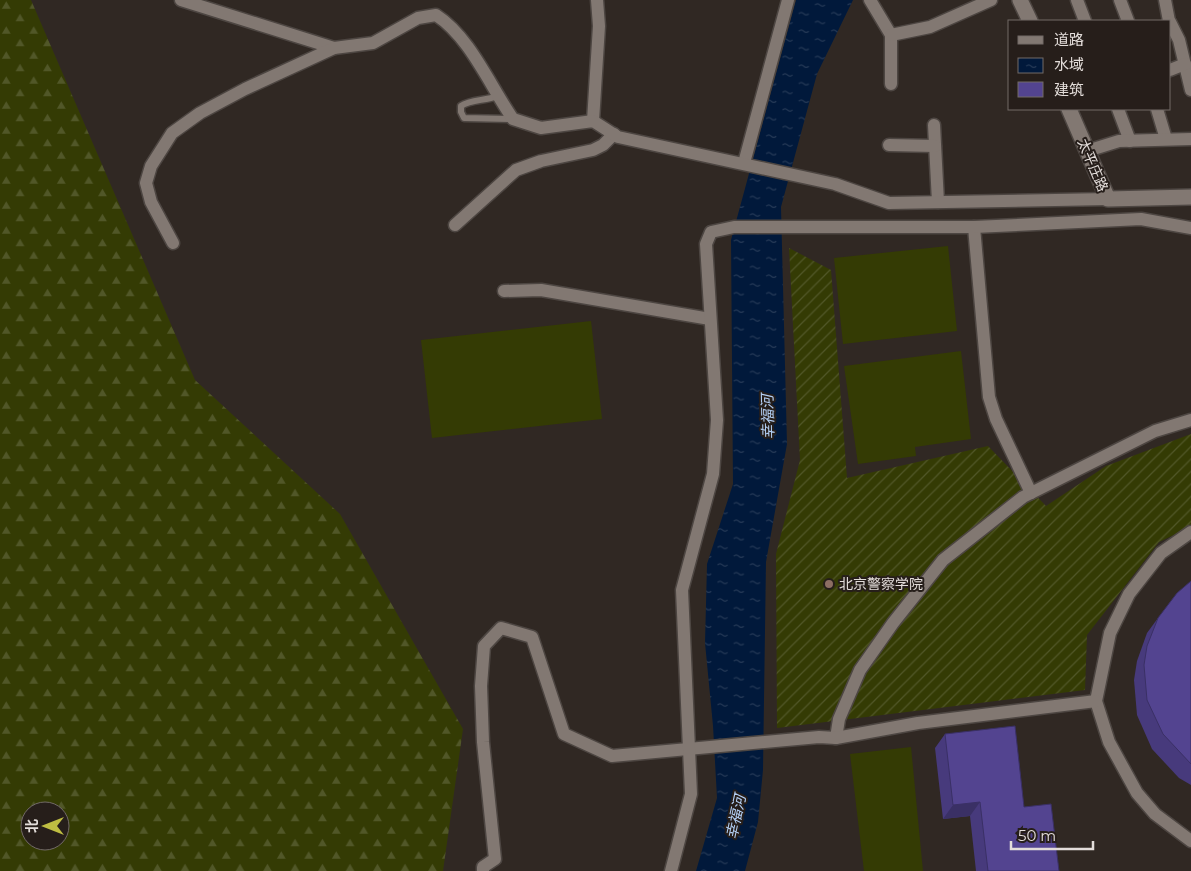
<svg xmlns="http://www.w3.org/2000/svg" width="1191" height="871" font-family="Montserrat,'Noto Sans SC',sans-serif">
	<defs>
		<pattern id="forest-firs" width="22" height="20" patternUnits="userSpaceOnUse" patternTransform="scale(1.25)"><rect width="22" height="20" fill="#343b04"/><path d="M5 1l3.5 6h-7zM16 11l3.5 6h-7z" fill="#515728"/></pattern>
		<pattern id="garden-furrows" width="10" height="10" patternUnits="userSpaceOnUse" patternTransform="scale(1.25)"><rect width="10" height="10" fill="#343b04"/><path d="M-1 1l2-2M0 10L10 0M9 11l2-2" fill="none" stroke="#515728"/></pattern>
		<pattern id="water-ripples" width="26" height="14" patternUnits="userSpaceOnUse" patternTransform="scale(1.25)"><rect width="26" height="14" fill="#01193b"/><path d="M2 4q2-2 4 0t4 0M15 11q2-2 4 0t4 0" fill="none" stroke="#263a57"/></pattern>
	</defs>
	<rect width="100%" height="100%" fill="#302823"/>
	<g fill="#343b04">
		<path d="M948 246 957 331 843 344 834 258Z"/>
		<path d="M591 321 602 419 432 438 421 340Z"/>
		<path d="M961 351 971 439 915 447 916 456 858 464 844 366Z"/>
		<path d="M911 747 923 871H864L850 754Z"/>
	</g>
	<path fill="url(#forest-firs)" fill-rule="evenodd" d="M0 0H31L195 380 340 514 463 729 443 871H0ZM30 811H60V841H30Z"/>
	<path fill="url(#garden-furrows)" d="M789 248 831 270 847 478 988 446 1046 506 1106 466 1191 434V527L1159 542 1087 635 1085 690 777 728 776 554 800 460Z"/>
	<path fill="url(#water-ripples)" d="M796 0H853L817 74 781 207 787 444 766 562 763 770 758 822 745 871H696L717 798 713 726 705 643 707 564 733 484 731 240Z"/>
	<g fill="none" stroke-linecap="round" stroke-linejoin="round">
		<defs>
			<path id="service" d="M497 96C486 101 471 99 461 106V112L464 118 512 119"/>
			<g id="minor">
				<path d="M181 0 334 48"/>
				<path d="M870 0 891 35V84"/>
				<path d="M1077 0 1085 21"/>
				<path d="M1120 0 1128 21"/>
				<path d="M1165 0 1169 21"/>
				<path d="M1170 22 1179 40 1191 90"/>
				<path d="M891 35 930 27 991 0"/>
				<path d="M1170 70 1185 64"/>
				<path d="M1118 109 1130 141"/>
				<path d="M1157 109 1166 139"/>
				<path d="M593 121 599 26 597 0"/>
				<path d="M934 125 938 202"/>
				<path d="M889 145 935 146"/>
				<path d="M1087 151 1119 141 1191 139"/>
				<path d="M744 163 788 0"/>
				<path d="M455 225 516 170 541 161 593 150 603 145 614 134"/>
				<path d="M974 227 989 397 996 419 1031 493"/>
				<path d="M173 243 151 202 146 183 151 166 172 133 200 113 245 89 334 48 373 43 418 18 436 15C470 37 490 86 513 119L541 128 593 121 618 137 835 184 889 203 1108 199"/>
				<path d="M504 291 541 290 710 319"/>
				<path d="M1191 532 1161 553 1129 594 1110 633 1096 701 1109 742 1137 793 1155 814 1191 841"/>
				<path d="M836 738 839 719 860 670 893 623 943 560 1023 497 1155 431 1191 420"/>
				<path d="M483 871V867L495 859 483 742 481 686 484 646 501 628 532 637 564 734 612 756 819 737 836 738 918 723 1096 701"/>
				<path d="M671 871 691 794 682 590 713 474 717 420 706 244 711 232 734 227H974L1141 219 1191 228"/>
			</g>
			<g id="tertiary">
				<path d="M1020 0 1030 21"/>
				<path d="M1069 109 1108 199 1191 197"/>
			</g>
		</defs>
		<use href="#service" stroke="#4d4642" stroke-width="9"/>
		<use href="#minor" stroke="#4d4642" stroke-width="15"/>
		<use href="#tertiary" stroke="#4d4642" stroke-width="18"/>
		<use href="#service" stroke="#827872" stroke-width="6"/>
		<use href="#minor" stroke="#827872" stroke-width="12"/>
		<use href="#tertiary" stroke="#827872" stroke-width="15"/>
	</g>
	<g fill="#473a7c">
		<path d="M1191 581V785L1179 778 1152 749 1137 715 1134 680 1137 661 1147 633 1158 618Z"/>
		<path d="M945 734 1024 807 1059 871H976L970 816 943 819 935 748Z"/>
	</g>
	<path fill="#3a3065" d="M980 802 970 816 943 819 953 805Z"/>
	<g fill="#534490" stroke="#3a3065">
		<path d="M1191 581V764L1163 734 1147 700 1144 665 1147 646 1158 618 1177 593Z"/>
		<path d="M1015 726 1024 807 1051 804 1059 871H988L980 802 953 805 945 734Z"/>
	</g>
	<circle fill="#8d6e63" stroke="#261e1a" stroke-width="2" cx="829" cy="584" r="5"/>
	<g text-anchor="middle" stroke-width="4" stroke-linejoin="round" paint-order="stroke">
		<g font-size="14" fill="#e3ddda" stroke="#261e1a">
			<text transform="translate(1093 165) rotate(67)" y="5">太平庄路</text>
		</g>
		<g font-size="14" fill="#e3ddda" stroke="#261e1a" text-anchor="start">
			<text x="839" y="589">北京警察学院</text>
		</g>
		<g font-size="15" font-style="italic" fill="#b3cff4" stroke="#261e1a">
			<text transform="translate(768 417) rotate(-91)" y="5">幸福河</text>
			<text transform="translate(736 817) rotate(-78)" y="5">幸福河</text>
		</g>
	</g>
	<rect x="1008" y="20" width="162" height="90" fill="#261e1a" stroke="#726a67"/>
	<rect x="1018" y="36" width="25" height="8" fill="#827872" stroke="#726a67"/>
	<text x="1054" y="45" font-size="15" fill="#e3ddda">道路</text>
	<rect x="1018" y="58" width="25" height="15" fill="url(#water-ripples)" stroke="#726a67"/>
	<text x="1054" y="70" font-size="15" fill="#e3ddda">水域</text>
	<rect x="1018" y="82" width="25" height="15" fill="#534490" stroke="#726a67"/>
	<text x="1054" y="95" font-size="15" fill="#e3ddda">建筑</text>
	<g transform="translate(45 826) rotate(270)"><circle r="24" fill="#261e1a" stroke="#726a67"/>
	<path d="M0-4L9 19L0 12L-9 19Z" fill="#bfbe42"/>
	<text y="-8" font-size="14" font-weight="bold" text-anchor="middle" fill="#e3ddda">北</text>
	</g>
	<path d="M1011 841v8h82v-8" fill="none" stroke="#e3ddda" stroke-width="2.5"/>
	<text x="1018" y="841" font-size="15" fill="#e3ddda" stroke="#261e1a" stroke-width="4" paint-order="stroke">50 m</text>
</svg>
